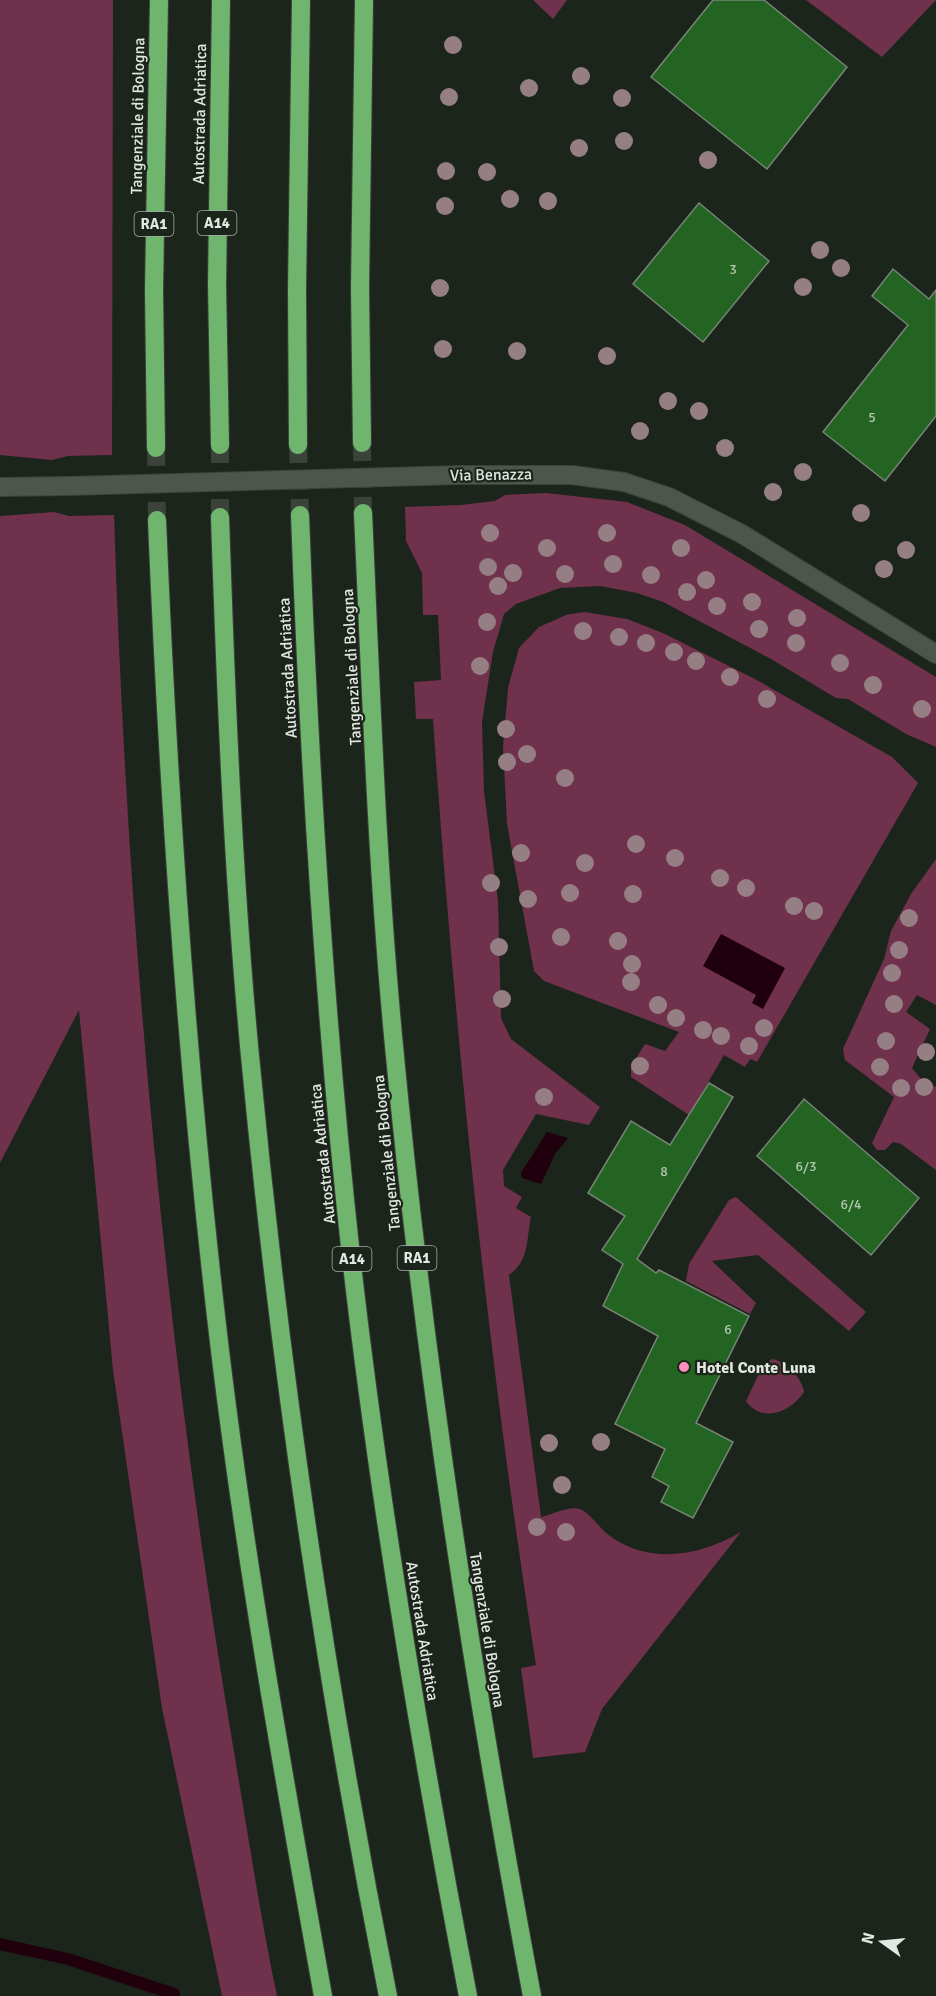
<svg xmlns="http://www.w3.org/2000/svg" width="936" height="1996" font-family="Signika,sans-serif">
	<rect width="100%" height="100%" fill="#1c251b"/>
	<g fill="#6f314b">
		<path d="M0 0H113L112 455 68 456 52 460 0 455Z"/>
		<path d="M533 0H567L553 19Z"/>
		<path d="M806 0H936L882 57Z"/>
		<path d="M546 493 627 502 685 525 936 677V747L906 734 848 699 836 698 771 659 663 602 637 593 600 586 560 588 516 604 504 614 493 652 482 722 484 791 498 901 501 1018 511 1039 600 1107 589 1125 536 1114 503 1170 504 1186 522 1197 516 1208 531 1217C526 1240 530 1260 509 1275L541 1517C552 1515 571 1504 582 1510 593 1516 601 1531 613 1538 653 1565 702 1555 741 1532L602 1709 585 1752 533 1758 521 1668 536 1665C487 1351 455 1036 433 719H416L414 682 441 680 438 615H423L422 573 406 541 405 507 461 505 495 501 505 495Z"/>
		<path d="M54 512 69 516 114 515C127 929 165 1344 234 1752 248 1834 260 1915 277 1996H222L162 1708 113 1370 79 1010 0 1163V516Z"/>
		<path d="M584 612 627 619 663 633 755 679 892 757 918 783 757 1062 750 1059 745 1067 724 1055 689 1115 631 1077V1066L645 1044 665 1051 679 1032 544 981 534 971 507 824 503 747 508 688 519 648 539 627 566 615Z"/>
		<path d="M936 859V1005L917 995 906 1012 930 1029 912 1068 922 1080 936 1087V1170L901 1144 893 1142 885 1150H877L872 1143 894 1097 845 1060 843 1049 884 959 891 931 911 894Z"/>
		<path d="M736 1197 866 1312 849 1331 758 1255 712 1261 756 1303 750 1314 686 1281 689 1264 729 1200Z"/>
		<path d="M772 1359C786 1361 802 1378 804 1392 791 1412 762 1424 746 1401L763 1365Z"/>
	</g>
	<g fill="#1f000c">
		<path d="M721 934 785 968 763 1009 752 1003 756 995 703 966Z"/>
		<path d="M547 1132 568 1138 555 1154 541 1184 522 1178 521 1173Z"/>
	</g>
	<g fill="none" stroke-linecap="round" stroke-linejoin="round">
		<path stroke="#1f000c" stroke-width="12" d="M0 1944 68 1959 174 1994"/>
	</g>
	<g fill="#236422" stroke="#788477" stroke-width="1.5">
		<path d="M713 0H764L847 67 767 169 651 77Z"/>
		<path d="M699 203 769 261 703 342 633 284Z"/>
		<path d="M893 269 929 299 936 290V416L885 481 823 432 908 325 872 296Z"/>
		<path d="M709 1083 733 1097 637 1259 656 1273 659 1270 749 1316 696 1423 733 1442 693 1518 661 1502 669 1486 652 1477 665 1449 615 1424 658 1336 603 1306 623 1264 602 1250 625 1216 588 1193 631 1121 670 1145Z"/>
		<path d="M804 1099 919 1198 871 1255 757 1156Z"/>
	</g>
	<g fill="none" stroke-linecap="round" stroke-linejoin="round">
		<g stroke="#3a4239" stroke-width="18" stroke-dasharray="18 9" stroke-linecap="butt">
			<path d="M362 443 363 513"/>
			<path d="M220 445V517"/>
			<path d="M298 445 300 515"/>
			<path d="M156 448 157 520"/>
		</g>
		<defs>
			<g id="street">
				<path d="M460 475H572L624 482 669 497 742 534 936 654"/>
				<path d="M0 487 69 486"/>
			</g>
			<g id="highway">
				<path d="M362 443 360 288 364 0"/>
				<path d="M220 445 217 285 221 0"/>
				<path d="M298 445 297 290 301 0"/>
				<path d="M156 448 154 290 159 0"/>
				<path d="M363 513C371 691 377 869 394 1046 424 1365 473 1681 532 1996"/>
				<path d="M300 515C309 762 324 1010 351 1256 379 1504 421 1751 468 1996"/>
				<path d="M220 517C226 697 233 877 250 1056 280 1371 326 1685 388 1996"/>
				<path d="M157 520C168 789 186 1057 217 1325 243 1550 283 1773 323 1996"/>
			</g>
		</defs>
		<use href="#street" stroke="#3b423b" stroke-width="20"/>
		<use href="#highway" stroke="#3b423b" stroke-width="20"/>
		<use href="#street" stroke="#4c564b" stroke-width="18"/>
		<use href="#highway" stroke="#70b56d" stroke-width="18"/>
		<defs>
			<path id="street-bridge" d="M69 486 460 475"/>
		</defs>
		<use href="#street-bridge" stroke="#3b423b" stroke-width="20" stroke-linecap="butt"/>
		<use href="#street-bridge" stroke="#4c564b" stroke-width="18"/>
	</g>
	<g fill="#967f84">
		<circle cx="453" cy="45" r="9"/>
		<circle cx="581" cy="76" r="9"/>
		<circle cx="529" cy="88" r="9"/>
		<circle cx="449" cy="97" r="9"/>
		<circle cx="622" cy="98" r="9"/>
		<circle cx="624" cy="141" r="9"/>
		<circle cx="579" cy="148" r="9"/>
		<circle cx="708" cy="160" r="9"/>
		<circle cx="446" cy="171" r="9"/>
		<circle cx="487" cy="172" r="9"/>
		<circle cx="510" cy="199" r="9"/>
		<circle cx="548" cy="201" r="9"/>
		<circle cx="445" cy="206" r="9"/>
		<circle cx="820" cy="250" r="9"/>
		<circle cx="841" cy="268" r="9"/>
		<circle cx="803" cy="287" r="9"/>
		<circle cx="440" cy="288" r="9"/>
		<circle cx="443" cy="349" r="9"/>
		<circle cx="517" cy="351" r="9"/>
		<circle cx="607" cy="356" r="9"/>
		<circle cx="668" cy="401" r="9"/>
		<circle cx="699" cy="411" r="9"/>
		<circle cx="640" cy="431" r="9"/>
		<circle cx="725" cy="448" r="9"/>
		<circle cx="803" cy="472" r="9"/>
		<circle cx="773" cy="492" r="9"/>
		<circle cx="861" cy="513" r="9"/>
		<circle cx="490" cy="533" r="9"/>
		<circle cx="607" cy="533" r="9"/>
		<circle cx="547" cy="548" r="9"/>
		<circle cx="681" cy="548" r="9"/>
		<circle cx="906" cy="550" r="9"/>
		<circle cx="613" cy="564" r="9"/>
		<circle cx="488" cy="567" r="9"/>
		<circle cx="884" cy="569" r="9"/>
		<circle cx="513" cy="573" r="9"/>
		<circle cx="565" cy="574" r="9"/>
		<circle cx="651" cy="575" r="9"/>
		<circle cx="706" cy="580" r="9"/>
		<circle cx="498" cy="586" r="9"/>
		<circle cx="687" cy="592" r="9"/>
		<circle cx="752" cy="602" r="9"/>
		<circle cx="717" cy="606" r="9"/>
		<circle cx="797" cy="618" r="9"/>
		<circle cx="487" cy="622" r="9"/>
		<circle cx="759" cy="629" r="9"/>
		<circle cx="583" cy="631" r="9"/>
		<circle cx="619" cy="637" r="9"/>
		<circle cx="646" cy="643" r="9"/>
		<circle cx="796" cy="643" r="9"/>
		<circle cx="674" cy="652" r="9"/>
		<circle cx="696" cy="661" r="9"/>
		<circle cx="840" cy="663" r="9"/>
		<circle cx="480" cy="666" r="9"/>
		<circle cx="730" cy="677" r="9"/>
		<circle cx="873" cy="685" r="9"/>
		<circle cx="767" cy="699" r="9"/>
		<circle cx="922" cy="709" r="9"/>
		<circle cx="506" cy="729" r="9"/>
		<circle cx="527" cy="754" r="9"/>
		<circle cx="507" cy="762" r="9"/>
		<circle cx="565" cy="778" r="9"/>
		<circle cx="636" cy="844" r="9"/>
		<circle cx="521" cy="853" r="9"/>
		<circle cx="675" cy="858" r="9"/>
		<circle cx="585" cy="863" r="9"/>
		<circle cx="720" cy="878" r="9"/>
		<circle cx="491" cy="883" r="9"/>
		<circle cx="746" cy="888" r="9"/>
		<circle cx="570" cy="893" r="9"/>
		<circle cx="633" cy="894" r="9"/>
		<circle cx="528" cy="899" r="9"/>
		<circle cx="794" cy="906" r="9"/>
		<circle cx="814" cy="911" r="9"/>
		<circle cx="909" cy="918" r="9"/>
		<circle cx="561" cy="937" r="9"/>
		<circle cx="618" cy="941" r="9"/>
		<circle cx="499" cy="947" r="9"/>
		<circle cx="899" cy="950" r="9"/>
		<circle cx="632" cy="964" r="9"/>
		<circle cx="892" cy="973" r="9"/>
		<circle cx="631" cy="982" r="9"/>
		<circle cx="502" cy="999" r="9"/>
		<circle cx="894" cy="1004" r="9"/>
		<circle cx="658" cy="1005" r="9"/>
		<circle cx="676" cy="1018" r="9"/>
		<circle cx="764" cy="1028" r="9"/>
		<circle cx="703" cy="1030" r="9"/>
		<circle cx="721" cy="1036" r="9"/>
		<circle cx="886" cy="1041" r="9"/>
		<circle cx="749" cy="1046" r="9"/>
		<circle cx="926" cy="1052" r="9"/>
		<circle cx="640" cy="1066" r="9"/>
		<circle cx="880" cy="1067" r="9"/>
		<circle cx="924" cy="1087" r="9"/>
		<circle cx="901" cy="1088" r="9"/>
		<circle cx="544" cy="1097" r="9"/>
		<circle cx="601" cy="1442" r="9"/>
		<circle cx="549" cy="1443" r="9"/>
		<circle cx="562" cy="1485" r="9"/>
		<circle cx="537" cy="1527" r="9"/>
		<circle cx="566" cy="1532" r="9"/>
	</g>
	<circle fill="#fe8ebb" stroke="#1c251b" stroke-width="2" cx="684" cy="1367" r="6"/>
	<g text-anchor="middle" stroke-width="4.5" stroke-linejoin="round" paint-order="stroke">
		<g font-size="14" fill="#b2c7b1">
			<text x="733" y="274">3</text>
			<text x="872" y="422">5</text>
			<text x="806" y="1171">6/3</text>
			<text x="664" y="1176">8</text>
			<text x="851" y="1209">6/4</text>
			<text x="728" y="1334">6</text>
		</g>
		<g fill="#1c251b" stroke="#a7aea6" stroke-width="1.5">
			<rect x="197.5" y="211" width="39" height="24" rx="4.5"/>
			<rect x="134.5" y="212" width="39" height="24" rx="4.5"/>
			<rect x="397.5" y="1246" width="39" height="24" rx="4.5"/>
			<rect x="332.5" y="1247" width="39" height="24" rx="4.5"/>
		</g>
		<g font-size="15" font-weight="bold" fill="#e2e8e1">
			<text x="217" y="228">A14</text>
			<text x="154" y="229">RA1</text>
			<text x="417" y="1263">RA1</text>
			<text x="352" y="1264">A14</text>
		</g>
		<g font-size="16" fill="#e2e8e1" stroke="#1c251b">
			<text transform="translate(199 114) rotate(-89)" y="6">Autostrada Adriatica</text>
			<text transform="translate(137 116) rotate(-89)" y="6">Tangenziale di Bologna</text>
			<text transform="translate(491 474) rotate(-1)" y="6">Via Benazza</text>
			<text transform="translate(351 667) rotate(-93)" y="6">Tangenziale di Bologna</text>
			<text transform="translate(287 668) rotate(-93)" y="6">Autostrada Adriatica</text>
			<text transform="translate(386 1153) rotate(-96)" y="6">Tangenziale di Bologna</text>
			<text transform="translate(322 1154) rotate(-96)" y="6">Autostrada Adriatica</text>
			<text transform="translate(488 1630) rotate(81)" y="6">Tangenziale di Bologna</text>
			<text transform="translate(423 1631) rotate(81)" y="6">Autostrada Adriatica</text>
		</g>
		<g font-size="16" font-weight="bold" fill="#e2e8e1" stroke="#1c251b" text-anchor="start">
			<text x="696" y="1373">Hotel Conte Luna</text>
		</g>
	</g>
	<g transform="translate(882 1942) rotate(285)" stroke="#1c251b" stroke-width="4.5" paint-order="stroke">
	<path d="M0-4.5L10 22L0 15L-10 22Z" fill="#e2e8e1"/>
	<text y="-9" font-size="16" font-weight="bold" text-anchor="middle" fill="#e2e8e1">N</text>
	</g>
</svg>
